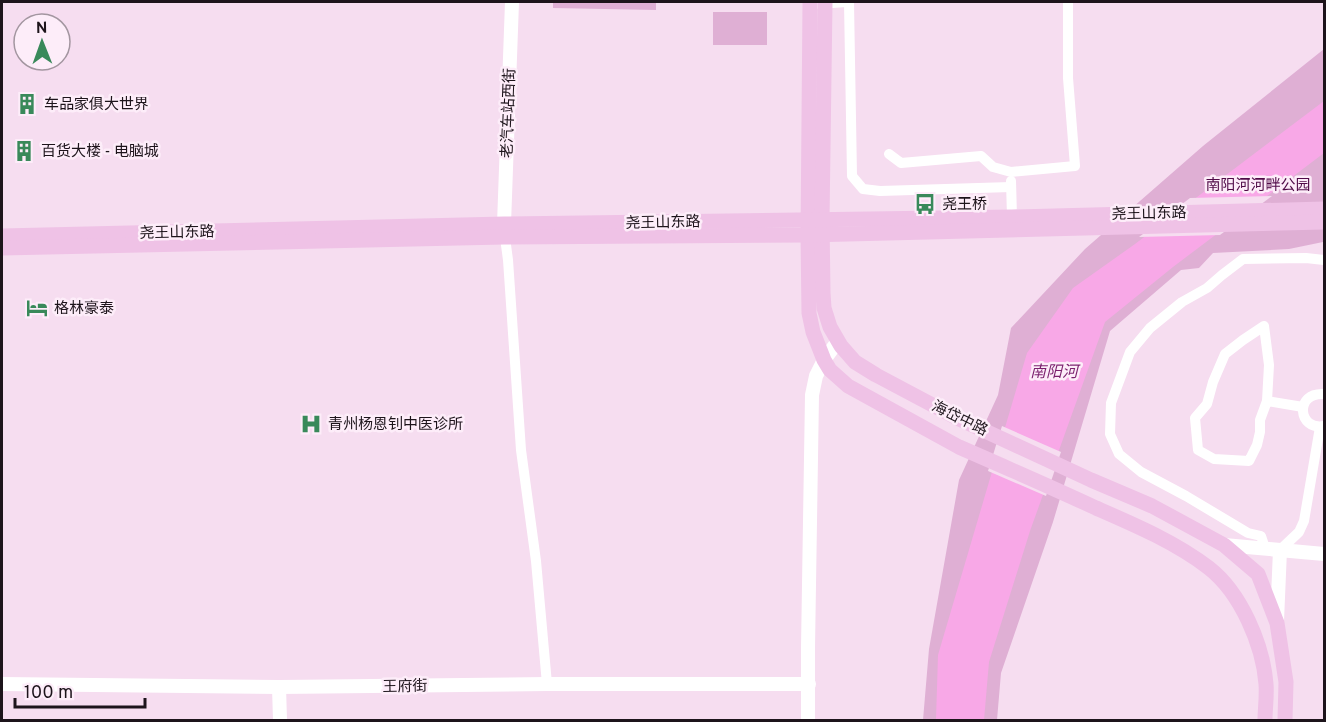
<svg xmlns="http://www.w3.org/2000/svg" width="1326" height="722" font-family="Overpass,'Noto Sans SC',sans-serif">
	<rect width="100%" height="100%" fill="#f6ddf0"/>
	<g fill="#dfafd4">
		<path d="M553 2H656V10L553 8Z"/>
		<rect x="713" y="12" width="54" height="33"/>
		<path d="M1324 49V185L1323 186V242L1289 249 1213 253 1199 268 1181 270 1110 331 1053 522 1001 673 997 720H923L929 649 959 480 998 395 1011 328 1085 249 1203 146Z"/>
	</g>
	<path fill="#f8a8e7" d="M1324 101V153L1173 267 1105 322 1030 531 989 662 984 720H936L938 655 1027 353 1073 288 1135 244Z"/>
	<g fill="#f6ddf0">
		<path d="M1272 196 1220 235 1139 237 1190 198Z"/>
		<path d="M1002 426 1061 452 1046 496 988 471Z"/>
	</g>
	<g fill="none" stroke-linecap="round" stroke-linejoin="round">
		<g stroke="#fff" stroke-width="10">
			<path d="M849 2 852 176 863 189 880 191 1011 187"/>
			<path d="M819 4 846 2"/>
			<path d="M889 154 901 163 981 156 993 167 1011 172 1075 166 1068 78V2"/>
			<path d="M1011 181 1012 217"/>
			<path d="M504 230 508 260 521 450 536 561 547 684"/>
			<path d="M1264 326 1269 365 1267 401 1260 420V432L1257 445 1249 461 1214 459 1198 450 1195 418 1207 404 1213 382 1225 354 1243 340Z"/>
			<path d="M1324 394C1294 392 1298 431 1324 426"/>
			<path d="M1267 401 1303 407"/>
			<path d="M1265 548 1261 536 1248 533 1186 496 1141 472 1119 454 1110 434 1111 403 1130 352 1150 328 1182 302 1207 288 1222 275 1243 259 1306 258 1324 260"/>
			<path d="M1280 550 1299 532 1304 521 1320 427"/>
		</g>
		<g stroke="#fff" stroke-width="14">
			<path d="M504 224 512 2"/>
			<path d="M1224 545 1324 554"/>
			<path d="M1277 621 1280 550"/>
			<path d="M2 684 279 687 547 684H809"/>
			<path d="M279 687 280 720"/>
			<path d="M808 720V648L812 395 816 376 824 360 838 341"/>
		</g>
		<g stroke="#efc2e6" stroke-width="15">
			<path d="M810 2 808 235 809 313 813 332 824 360 830 370 848 386 959 447C1005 467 1051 487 1096 508 1135 525 1175 542 1209 568 1241 593 1263 645 1266 684 1267 696 1265 709 1265 720"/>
			<path d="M825 2 822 220 823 293 824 308 830 327 841 346 855 362 876 375 957 418 1091 480 1152 506 1224 545 1258 574 1277 623 1286 682 1285 720"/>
			<path d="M2 236 504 224 1012 217 1324 209"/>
			<path d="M2 248 504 237 808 235 1324 222"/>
		</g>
	</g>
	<defs>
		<symbol id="building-bare" viewBox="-9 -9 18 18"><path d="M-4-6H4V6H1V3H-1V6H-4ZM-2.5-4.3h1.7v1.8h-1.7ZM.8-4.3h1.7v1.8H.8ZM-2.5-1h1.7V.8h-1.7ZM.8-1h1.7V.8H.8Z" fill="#39895a" stroke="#fdedf9" stroke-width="2.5" paint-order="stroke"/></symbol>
		<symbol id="bus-bare" viewBox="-9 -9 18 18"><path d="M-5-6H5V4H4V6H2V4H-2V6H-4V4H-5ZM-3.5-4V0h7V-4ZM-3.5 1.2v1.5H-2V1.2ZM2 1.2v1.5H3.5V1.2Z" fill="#39895a" stroke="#fdedf9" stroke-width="2.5" paint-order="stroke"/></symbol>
		<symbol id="hotel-bare" viewBox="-9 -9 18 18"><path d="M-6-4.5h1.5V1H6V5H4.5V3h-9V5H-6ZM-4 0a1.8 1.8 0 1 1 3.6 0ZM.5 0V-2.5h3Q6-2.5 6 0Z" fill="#39895a" stroke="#fdedf9" stroke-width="2.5" paint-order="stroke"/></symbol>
		<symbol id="hospital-bare" viewBox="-9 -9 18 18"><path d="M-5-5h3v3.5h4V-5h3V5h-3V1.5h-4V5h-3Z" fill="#39895a" stroke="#fdedf9" stroke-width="2.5" paint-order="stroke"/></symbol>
	</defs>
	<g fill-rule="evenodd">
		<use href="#building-bare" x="12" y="89" width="30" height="30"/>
		<use href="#building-bare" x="9" y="136" width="30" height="30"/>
		<use href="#bus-bare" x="910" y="189" width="30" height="30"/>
		<use href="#hotel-bare" x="22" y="293" width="30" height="30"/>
		<use href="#hospital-bare" x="296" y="409" width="30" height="30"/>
	</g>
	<g text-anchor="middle" stroke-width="5" stroke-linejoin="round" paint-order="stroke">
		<g font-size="15" fill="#1d141b" stroke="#fdedf9" text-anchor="start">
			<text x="44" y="109">车品家俱大世界</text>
			<text x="41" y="156">百货大楼 - 电脑城</text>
			<text x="942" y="209">尧王桥</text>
			<text x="54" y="313">格林豪泰</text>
			<text x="328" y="429">青州杨恩钊中医诊所</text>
		</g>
		<g font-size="15" fill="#1d141b" stroke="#fdedf9">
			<text transform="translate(508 113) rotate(-88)" y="5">老汽车站西街</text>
			<text transform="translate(1149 213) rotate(-1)" y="5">尧王山东路</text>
			<text transform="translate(663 222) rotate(-1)" y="5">尧王山东路</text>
			<text transform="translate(177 232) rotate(-1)" y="5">尧王山东路</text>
			<text transform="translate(960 418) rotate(26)" y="5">海岱中路</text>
			<text transform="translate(405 686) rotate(-1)" y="5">王府街</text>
		</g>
		<g font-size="15" fill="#500a47" stroke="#fdedf9">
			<text x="1258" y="190">南阳河河畔公园</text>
		</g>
		<g font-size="16" font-style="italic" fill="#7a1f6d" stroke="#fdedf9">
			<text x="1054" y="377">南阳河</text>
		</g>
	</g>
	<rect width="1326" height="722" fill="none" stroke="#1d141b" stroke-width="6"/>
	<g transform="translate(42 42) rotate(359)"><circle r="28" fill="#fdedf9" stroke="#a396a0" stroke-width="1.5"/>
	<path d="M0-4.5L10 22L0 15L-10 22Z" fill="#39895a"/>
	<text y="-9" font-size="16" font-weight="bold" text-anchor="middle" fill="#1d141b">N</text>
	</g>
	<path d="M15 698v9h130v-9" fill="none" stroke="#1d141b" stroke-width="3"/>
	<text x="24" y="698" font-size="18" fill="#1d141b" stroke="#fdedf9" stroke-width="4.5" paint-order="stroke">100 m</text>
</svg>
